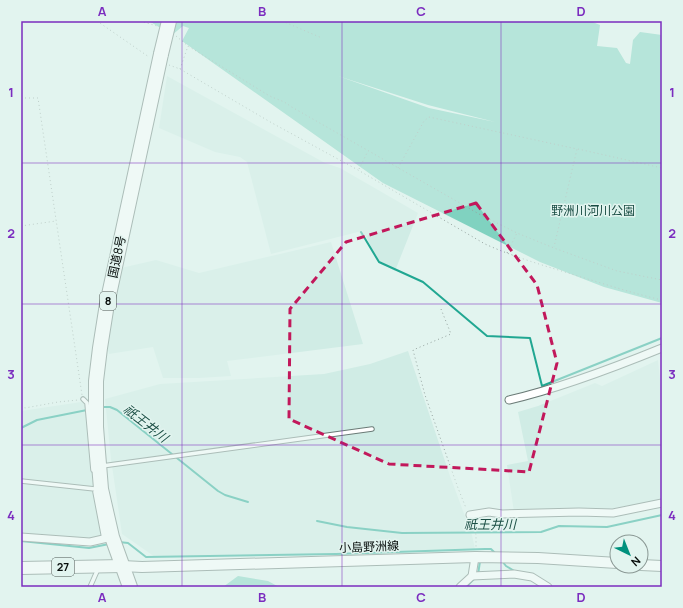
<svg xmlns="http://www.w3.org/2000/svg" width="683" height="608" font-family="Manrope,'Noto Sans JP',sans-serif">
	<rect width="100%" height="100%" fill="#e2f4ef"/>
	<g fill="#d0ece5">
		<path d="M167 76 325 163 340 168 418 213 395 271 377 261 366 236 358 232 271 254 247 162 240 157 215 152 159 128Z"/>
		<path d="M331 242 363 344 227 361 231 376 199 378H163L153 347 109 354 106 342 121 268 156 260 199 273Z"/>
		<path d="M408 351 450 476 472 535 475 549 330 554 155 557 122 534 111 459 105 399 160 384 324 374 370 364Z"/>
		<path d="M658 360 662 396V428L660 429 662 441V500L602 510 514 512 507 465 528 461 518 412 538 406 595 383 602 386Z"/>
		<path d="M81 402 85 405 95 501 103 537 86 540 21 534V411Z"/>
	</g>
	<g fill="#80d2c0" fill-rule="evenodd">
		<path d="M149 21H590L600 25 597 46 617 48 626 63 630 64 633 40 640 32 662 35V303L604 287 540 262 383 183 182 41 189 28 183 26 172 35ZM338 76 428 105 495 122 429 108Z"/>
		<path d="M238 576 268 581 279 587H223Z"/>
	</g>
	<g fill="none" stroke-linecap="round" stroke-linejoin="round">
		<g stroke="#21a792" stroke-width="2">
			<path d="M361 232 379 262 423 282 487 336 530 338 542 386 662 338"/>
			<path d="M101 407H110L117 410 218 491 225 495 248 502"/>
			<path d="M21 428 37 420 87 410"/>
			<path d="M317 521 347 527 402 533 541 532 559 526 607 527 662 515"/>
			<path d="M21 541 89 548 109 544"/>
			<path d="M119 542 128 543 146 557 336 554 485 549H491L495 553"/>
			<path d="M502 561 506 566 516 572"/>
			<path d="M478 575 480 561"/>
			<path d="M468 587V585L475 578"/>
		</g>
		<defs>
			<g id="lane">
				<path d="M83 399 87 403 93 470"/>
				<path d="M102 466 372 429"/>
				<path d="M21 481 95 489"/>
				<path d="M95 492 104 539"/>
				<path d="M90 587 98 569"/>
			</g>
			<g id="street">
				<path d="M509 400C561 388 613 368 662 348"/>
				<path d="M470 515 489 512 502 514 579 512 613 513 662 503"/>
				<path d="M21 537 90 542 112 537"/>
				<path d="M472 576 514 574 532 577 548 587"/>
				<path d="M460 587 472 576 475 557"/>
			</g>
			<g id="secondary">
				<path d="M641 565 662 566"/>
				<path d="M122 566 142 567 475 557 538 558 617 563"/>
			</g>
			<path id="primary" d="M21 568 122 566"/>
			<path id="highway" d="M130 587 112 537 101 489 96 427V381L100 348 107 304 161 54"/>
		</defs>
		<use href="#lane" stroke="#6b7b77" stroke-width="5.5"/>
		<use href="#street" stroke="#6b7b77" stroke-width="9"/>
		<use href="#secondary" stroke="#6b7b77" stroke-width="12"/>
		<use href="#primary" stroke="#6b7b77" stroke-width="14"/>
		<use href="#highway" stroke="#6b7b77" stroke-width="16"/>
		<g stroke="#95a39f" stroke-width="1" stroke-dasharray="1 3" stroke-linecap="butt">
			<path d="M97 21 149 57"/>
			<path d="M140 21 157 26"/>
			<path d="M282 21 322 38"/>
			<path d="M176 36 188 46 268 95C277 100 283 100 290 106L479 214 517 233 554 248 617 271 662 280"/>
			<path d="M169 65 180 69 272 123 358 170 485 244C516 258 549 267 581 277 608 285 635 294 662 300"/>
			<path d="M180 69 188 46"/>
			<path d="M21 98H38L82 395"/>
			<path d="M578 149 662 168"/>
			<path d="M398 168 424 121 429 117 577 149 554 247"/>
			<path d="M359 169 367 153"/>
			<path d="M21 226 56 221"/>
			<path d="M507 253 517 233"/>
			<path d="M441 309 451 334 413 350 425 395 458 488 466 508"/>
			<path d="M21 406 25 408 58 402 78 400"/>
			<path d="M472 522 476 535V549"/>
		</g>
		<use href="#lane" stroke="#fff" stroke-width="3.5"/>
		<use href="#street" stroke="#fff" stroke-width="7"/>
		<use href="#secondary" stroke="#fff" stroke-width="10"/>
		<use href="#primary" stroke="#fff" stroke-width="12"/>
		<use href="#highway" stroke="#fff" stroke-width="14"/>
		<defs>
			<path id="highway-bridge" d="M161 54 169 21"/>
		</defs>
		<use href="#highway-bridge" stroke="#6b7b77" stroke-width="16" stroke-linecap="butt"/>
		<use href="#highway-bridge" stroke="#fff" stroke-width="14"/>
	</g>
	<path d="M0 0H683V608H0ZM476 203 537 285 557 363 529 472 389 464 289 419 290 309 346 242Z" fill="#e2f4ef" fill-opacity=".55" fill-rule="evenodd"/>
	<path fill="none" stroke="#c2185b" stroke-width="3" stroke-dasharray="8 5" stroke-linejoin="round" d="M476 203 537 285 557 363 529 472 389 464 289 419 290 309 346 242Z"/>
	<path fill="none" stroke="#7b2cbf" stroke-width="1" stroke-opacity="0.55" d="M182 21V587M342 21V587M501 21V587M21 163H662M21 304H662M21 445H662"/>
	<g text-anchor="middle" stroke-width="3" stroke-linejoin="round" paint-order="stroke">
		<g fill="#e2f4ef" stroke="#49524f" stroke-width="1">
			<rect x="100" y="292" width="16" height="18" rx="3"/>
			<rect x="52" y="558" width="22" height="18" rx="3"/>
		</g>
		<g font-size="11" font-weight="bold" fill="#070d0b">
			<text x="108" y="305">8</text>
			<text x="63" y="571">27</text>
		</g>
		<g font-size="12" fill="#184c43" stroke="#e2f4ef">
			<text x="593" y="215">野洲川河川公園</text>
		</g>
		<g font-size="12" fill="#070d0b" stroke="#e2f4ef">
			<text transform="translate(117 257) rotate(-78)" y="4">国道8号</text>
			<text transform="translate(369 547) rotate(-2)" y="4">小島野洲線</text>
		</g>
		<g font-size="13" font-style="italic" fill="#1b4f45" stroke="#e2f4ef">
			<text transform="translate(146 423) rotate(38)" y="5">祇王井川</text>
			<text x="490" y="529">祇王井川</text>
		</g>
	</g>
	<rect width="683" height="608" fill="none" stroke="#e2f4ef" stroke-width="44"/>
	<g transform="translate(629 554) rotate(137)"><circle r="19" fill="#e2f4ef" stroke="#8a9894"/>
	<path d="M0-3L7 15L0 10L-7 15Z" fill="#00917d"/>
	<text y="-6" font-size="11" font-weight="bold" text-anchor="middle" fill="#070d0b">N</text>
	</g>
	<rect x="22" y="22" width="639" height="564" fill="none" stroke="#7b2cbf" stroke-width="1.5"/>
	<g font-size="13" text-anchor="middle" font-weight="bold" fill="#7b2cbf">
		<text x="102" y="16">A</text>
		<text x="262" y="16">B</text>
		<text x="421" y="16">C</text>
		<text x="581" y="16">D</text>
		<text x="11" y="97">1</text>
		<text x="672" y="97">1</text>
		<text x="11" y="238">2</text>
		<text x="672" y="238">2</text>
		<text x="11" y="379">3</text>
		<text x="672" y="379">3</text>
		<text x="11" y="520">4</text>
		<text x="672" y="520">4</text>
		<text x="102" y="602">A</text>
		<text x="262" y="602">B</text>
		<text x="421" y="602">C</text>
		<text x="581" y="602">D</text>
	</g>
</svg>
